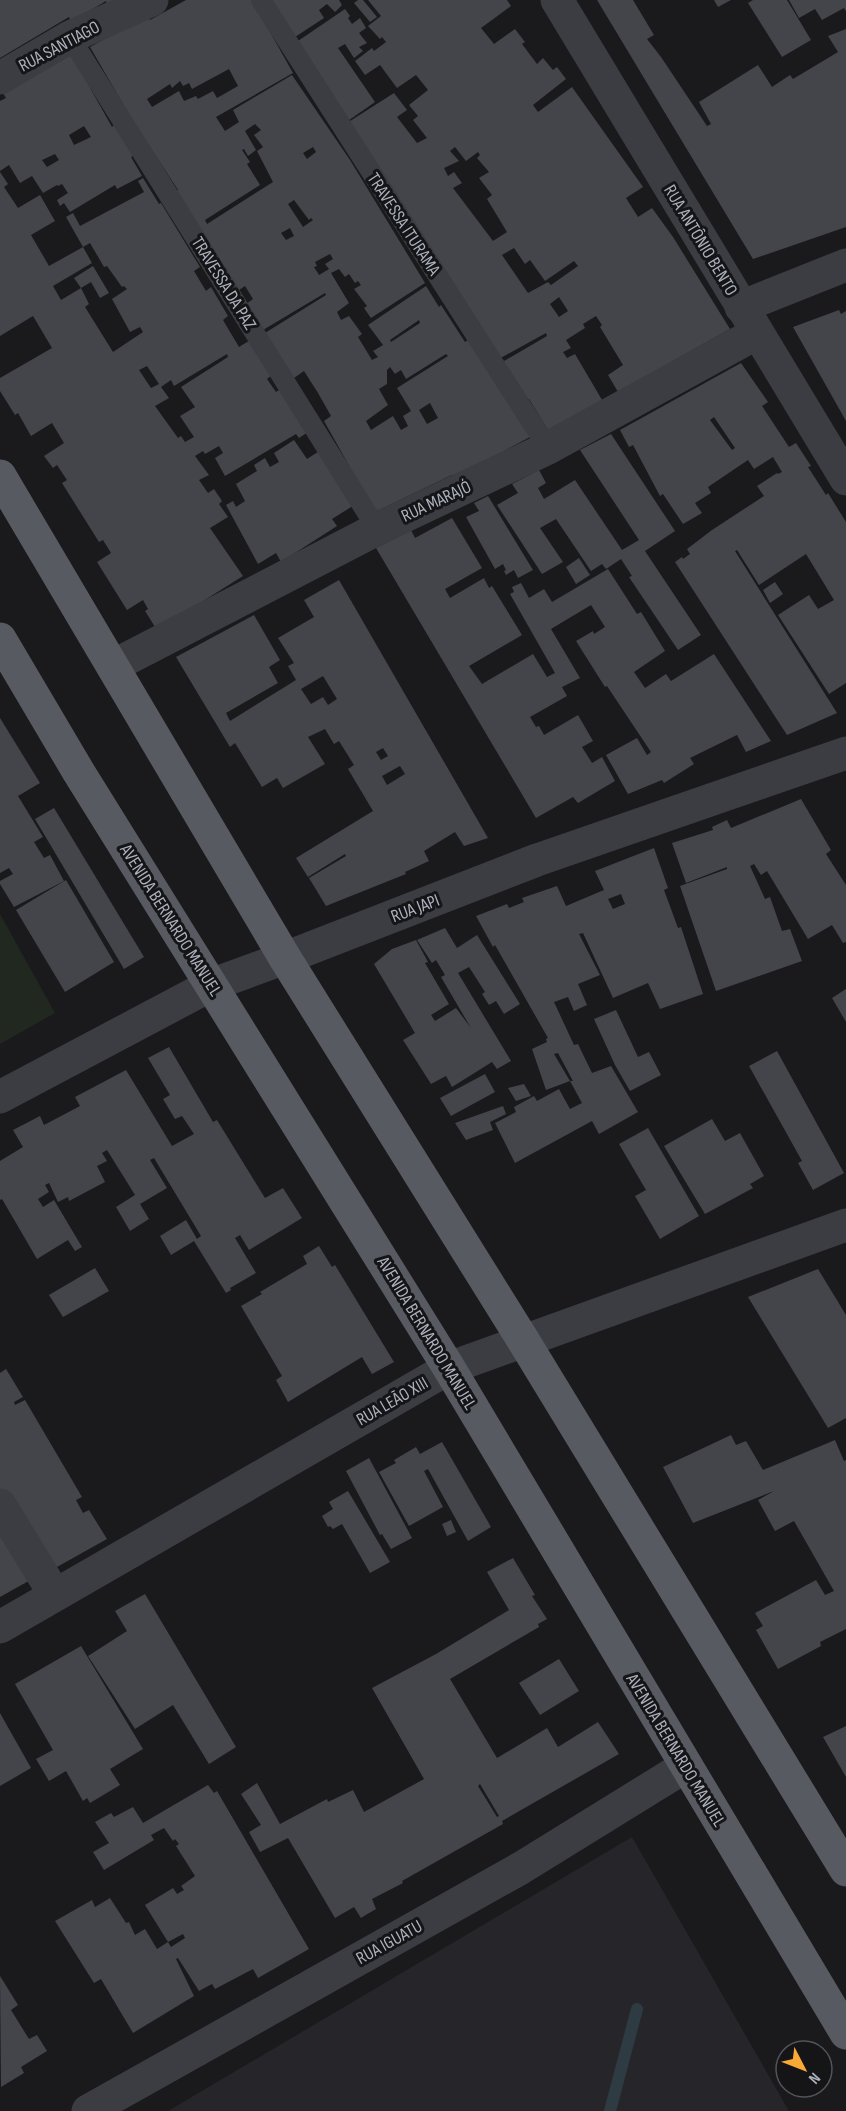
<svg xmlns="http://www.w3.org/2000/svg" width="846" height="2111" font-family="'Sofia Sans Condensed',sans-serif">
	<rect width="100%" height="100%" fill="#1a1a1d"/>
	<path fill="#26262a" d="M632 1837 789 2111H168Z"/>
	<path fill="#202820" d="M0 914 55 1013 0 1044Z"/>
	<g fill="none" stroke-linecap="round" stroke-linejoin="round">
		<path stroke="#2f3b42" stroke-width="12" d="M610 2111 637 2009"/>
	</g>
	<g fill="#44454a" fill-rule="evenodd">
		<path d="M0 0H116L107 4 106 1 71 22 69 17 0 58Z"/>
		<path d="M186 0H252L293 73 216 117 225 131 239 122 233 110 292 75 350 160 425 283 371 318 364 308 367 306 354 289 361 285 358 281 355 283 349 274 345 277 339 269 331 273 349 303 337 312 341 320 349 316 362 334 358 337 372 360 378 357 373 351 383 345 368 325 426 286 439 307 441 305 465 342 468 340 530 437 454 478 452 475 375 512 324 421 331 416 318 393 304 371 294 378 265 333 326 295 325 293 263 330 246 304 253 299 245 286 239 290 175 192 178 190 131 118 90 47 148 15 150 20ZM229 69 238 86 217 98 213 91 198 99 196 96 184 101 179 91 152 107 147 99 170 84 172 88 180 81 183 86 189 83 192 89ZM255 124 261 130 254 135 263 147 257 151 273 182 207 224 205 220 260 185 247 164 250 162 242 150 244 149 248 156 256 150 245 131ZM313 147 316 152 307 159 303 153ZM294 200 309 220 311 218 313 220 303 227 288 204ZM290 228 294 236 286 240 281 233ZM330 254 333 259 325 264 329 269 319 275 314 267 317 266 315 262ZM419 320 420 323 391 342 390 340ZM446 354 448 356 397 388 411 411 403 416 408 426 401 430 393 416 371 430 366 421 388 405 379 389 387 384V370L390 367 395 374 401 370 406 379ZM430 403 438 418 427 424 419 410Z"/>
		<path d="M271 0H339L342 5 335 12 327 4 319 10 324 18 295 37Z"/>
		<path d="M358 0H363L377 17 370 22 354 3Z"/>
		<path d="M368 0H507L511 6 481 28 494 44 515 29 525 42 522 44 537 64 543 58 553 70 557 67 566 79 533 105 538 112 572 87 643 187 626 198 638 217 652 208 673 237 730 329 680 357 621 397 608 375 623 365 600 327 602 325 596 316 583 324 585 328 566 340 571 348 563 352 567 358 575 354 605 405 551 435 529 399 522 402 499 364 547 336 546 333 497 360 347 123 394 93 407 110 397 117 417 143 427 138 413 120 418 116 409 105 428 90 416 75 397 88 380 65 365 75 355 61 372 48 374 51 386 42 382 37 380 39 368 26 381 16ZM455 147 466 161 478 152 480 155 477 158 489 172 479 178 492 195 487 199 507 232 493 241 453 188 462 183 454 172 448 176 444 168 459 161 450 151ZM514 248 525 264 530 260 545 281 574 261 578 266 551 285 548 282 528 293 502 255ZM559 297 568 311 559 317 550 304Z"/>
		<path d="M597 0H633L654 35 647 39 661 57 707 126 711 124 699 102 758 65 772 87 790 75 793 79 838 52 828 36 846 29V227L753 259Z"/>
		<path d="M714 0H731L718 7Z"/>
		<path d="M753 0H787L811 40 782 57 748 3Z"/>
		<path d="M789 0H846V11L844 8 822 20 815 9 799 18Z"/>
		<path d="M345 9 350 16 348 18 352 24 360 18 366 28 359 33 367 43 359 47 363 51 354 58 345 44 338 48 375 102 342 125 298 41Z"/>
		<path d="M70 52 112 127 114 125 133 156 131 157 142 176 117 189 115 185 70 212 64 203 60 206 57 200 68 193 62 184 58 186 57 185 43 193 32 176 20 183 9 165 0 171V101L6 98 1 90ZM84 126 91 137 74 145 69 135ZM55 154 59 160 47 167 42 160Z"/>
		<path d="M0 172 8 184 4 187 18 208 40 195 55 221 31 235 49 266 83 247 66 217 73 213 80 226 144 192 138 181 143 178 159 204 161 203 200 267 194 271 206 291 211 287 228 316 223 320 239 347 252 339 273 374 267 379 276 392 282 388 308 432 299 438 296 434 225 476 215 458 223 453 219 446 205 454 203 451 195 456 209 475 199 480 208 493 214 489 222 501 219 504 228 517 210 528 243 576 157 630 145 611 148 609 143 600 127 610 97 562 111 553 103 540 99 542 62 483 67 480 57 465 53 468 44 456 64 443 52 423 31 436 18 413 15 415 0 391V378L52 348 33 316 0 336ZM90 243 104 267 107 266 122 287 124 286 127 289 112 299 130 332 140 327 143 332 113 352 85 307 89 304 81 288 91 282 100 298 109 293 93 266 74 278 81 288 61 300 53 286 92 263 83 247ZM227 354 228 357 181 387 195 407 180 416 194 437 185 442 181 436 178 438 155 406 169 398 161 387 171 380 174 386ZM147 366 159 384 151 388 139 370Z"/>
		<path d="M839 310 841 314 846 311V421L793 327Z"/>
		<path d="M741 363 768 402 762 406 789 447 796 443 811 466 808 467 826 495 828 493 846 522V683L829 694 778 615 809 595 818 609 834 600 806 554 759 585 737 550 735 551 837 713 787 735 675 562 682 557 683 559 690 554 687 549 712 530 764 496 757 486 777 473 778 474 782 472 773 457 754 469 748 460 708 487 711 493 695 503 702 513 683 524 663 494 660 496 633 445 629 447 620 430ZM714 417 735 448 732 450 710 420Z"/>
		<path d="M611 434 675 531 645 551 701 635 678 650 635 586 629 577 632 576 621 559 606 569 602 564 591 571 556 519 540 528 563 562 542 574 497 505 518 493 512 484 539 470 546 483 538 488 544 499 575 480 622 550 639 540 580 450Z"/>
		<path d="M294 440 307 459 321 450 356 504 332 519 337 526 281 562 276 553 258 564 226 505 233 501 236 507 245 501 236 484 257 471 254 465 265 458 270 467 279 462 274 453Z"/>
		<path d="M488 496 533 570 518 578 514 570 506 575 504 571 506 570 503 564 495 569 466 517 479 511 474 503Z"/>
		<path d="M452 518 482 568 445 589 450 598 484 578 489 588 492 586 522 635 469 666 482 684 533 654 547 677 555 673 510 594 514 592 512 587 521 583 529 598 544 589 552 602 608 569 637 614 641 612 665 651 634 672 645 688 666 674 671 681 714 654 771 741 746 752 737 735 690 758 694 764 664 783 662 780 628 794 606 755 637 738 647 755 651 752 607 686 605 687 576 641 593 631 594 634 605 627 591 605 551 629 580 678 562 687 567 696 530 717 536 727 539 726 544 735 578 715 593 741 582 747 592 763 602 757 615 781 578 803 573 797 536 818 376 548 411 530 415 538Z"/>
		<path d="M579 558 590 575 576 584 566 567Z"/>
		<path d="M339 580 488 838 464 846 455 832 424 851 429 861 405 872 406 874 326 906 309 878 346 856 345 854 308 877 296 858 373 811 348 769 354 765 339 741 334 744 325 729 308 737 325 764 283 788 277 778 262 787 235 743 230 747 176 657 254 615 280 660 269 667 278 683 226 713 230 721 296 680 288 666 294 663 278 638 314 617 304 600ZM323 676 337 699 328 705 323 697 311 704 301 689ZM383 748 388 756 381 760 376 752ZM400 766 405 774 387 785 382 776Z"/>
		<path d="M775 582 783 594 770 603 763 590Z"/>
		<path d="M0 718 40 783 18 796 43 837 34 842 44 858 50 855 64 881 14 907 0 884V881L13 874 9 868 0 873Z"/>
		<path d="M801 799 831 850 826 854 846 885V942L843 943 832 925 808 939 767 871 761 875 754 864 750 866 765 899 770 897 782 931 790 929 802 961 716 991 680 886 727 869V867L686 883 672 843 713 830 712 827 727 820 731 828Z"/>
		<path d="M54 808 144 957 124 969 35 819Z"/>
		<path d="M654 848 668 888 664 890 678 928 681 927 703 994 660 1009 648 983 613 998 583 933 579 934 600 975 578 984 587 1005 574 1011 568 997 554 1002 574 1045 578 1044 592 1073 611 1066 638 1112 599 1134 592 1121 515 1163 495 1123 516 1112 514 1107 534 1096 537 1101 559 1089 570 1109 582 1103 570 1081H573L558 1053 554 1054 570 1081 546 1090 532 1049 547 1042 546 1039 548 1038 495 945 493 947 476 916 507 904 509 908 524 902 522 898 557 886 566 906 604 890 595 871ZM621 894 625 904 613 909 608 899Z"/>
		<path d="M66 880 114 962 65 992 16 910Z"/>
		<path d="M445 928 457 948 477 935 520 1004 504 1014 496 1001 489 1005 482 994 485 992 469 967 458 973 511 1061 497 1069 492 1062 452 1087 446 1076 431 1084 403 1040 415 1033 374 964 392 949 416 940 428 962 425 963 449 1004 431 1015 435 1021 456 1008 471 1028 441 977 445 975 436 960 432 963 417 940Z"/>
		<path d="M846 989V1022L832 998Z"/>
		<path d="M616 1010 638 1057 649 1052 661 1075 630 1091 615 1065 594 1019Z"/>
		<path d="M169 1047 213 1122 217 1120 265 1198 283 1188 302 1218 249 1250 240 1235 235 1238 256 1273 230 1288 231 1290 226 1293 194 1241 171 1255 160 1236 186 1220 197 1239 201 1236 154 1158 150 1160 167 1188 140 1204 149 1219 130 1231 116 1207 135 1195 107 1150 102 1153 107 1161 97 1166 105 1182 69 1201 68 1197 58 1202 49 1183 45 1185 49 1192 38 1199 43 1207 54 1200 82 1247 75 1251 68 1240 37 1259 2 1199 0 1200V1161L23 1147 13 1130 40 1116 44 1125 80 1106 75 1097 126 1070 172 1146 194 1134 182 1116 175 1119 163 1099 170 1095 148 1058Z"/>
		<path d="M777 1051 844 1173 813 1190 798 1163 802 1161 749 1066Z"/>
		<path d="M485 1074 495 1092 451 1116 440 1098Z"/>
		<path d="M524 1084 531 1096 516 1101 508 1088Z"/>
		<path d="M503 1106 506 1114 490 1122 493 1130 466 1140 455 1123Z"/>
		<path d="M712 1119 725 1141 740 1133 764 1176 750 1184 753 1188 705 1214 664 1146Z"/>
		<path d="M648 1128 699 1216 660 1239 635 1196 646 1190 619 1144Z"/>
		<path d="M319 1246 332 1267 335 1265 394 1362 372 1374 362 1357 288 1402 276 1380 282 1376 241 1306 262 1294 260 1292 307 1264 303 1256Z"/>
		<path d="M95 1268 109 1291 63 1317 49 1295Z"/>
		<path d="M818 1269 846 1315V1418L828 1428 748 1297Z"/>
		<path d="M6 1369 23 1397 14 1402 15 1405 25 1400 82 1497 76 1500 83 1513 89 1510 107 1539 48 1572 0 1500V1373Z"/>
		<path d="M731 1435 736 1445 746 1441 763 1470 835 1440 844 1461 846 1460V1629L820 1642 821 1646 778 1669 756 1630 763 1626 755 1613 816 1580 825 1595 834 1591 794 1521 775 1531 758 1500 774 1491 693 1523 663 1467Z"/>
		<path d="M442 1442 491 1527 468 1541 428 1469 424 1471 443 1507 409 1526 379 1472 396 1463 394 1460 416 1447 420 1454Z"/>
		<path d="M369 1458 412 1538 391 1549 382 1534 380 1535 346 1471Z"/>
		<path d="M348 1491 390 1562 370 1573 342 1524 333 1529 330 1526 328 1527 322 1516 333 1509 329 1502Z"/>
		<path d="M451 1520 456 1532 447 1536 442 1524Z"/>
		<path d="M0 1521 34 1578 0 1597Z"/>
		<path d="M513 1558 535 1595 532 1596 547 1619 538 1624 539 1627 450 1679 497 1758 547 1728 558 1747 598 1722 619 1754 502 1821 503 1824 402 1881 403 1883 372 1899 376 1909 364 1916 361 1918 354 1907 335 1918 288 1838 260 1852 249 1832 261 1825 241 1794 257 1783 280 1824 327 1799 328 1802 353 1790 364 1812 424 1779 372 1688 436 1654 509 1610 487 1572ZM480 1784 499 1816 497 1817 478 1786Z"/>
		<path d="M145 1594 236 1747 209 1764 173 1705 135 1729 88 1656 127 1631 115 1611Z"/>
		<path d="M81 1646 143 1749 110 1769 120 1785 90 1803 87 1798 83 1801 66 1771 49 1781 36 1759 53 1750 15 1684Z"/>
		<path d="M559 1659 579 1691 540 1715 519 1683Z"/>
		<path d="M0 1713 31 1768 0 1786Z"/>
		<path d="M846 1726V1777L823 1737Z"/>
		<path d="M208 1785 214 1793 217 1791 309 1949 258 1978 253 1969 215 1989 212 1984 199 1991 178 1958 176 1959 194 1996 133 2033 101 1979 94 1983 55 1921 92 1900 95 1907 110 1898 126 1923 129 1922 135 1935 145 1929 157 1949 168 1942 145 1905 173 1888 177 1894 184 1890 181 1886 195 1876 176 1846 179 1844 175 1839 173 1841 164 1828 151 1835 154 1840 104 1870 93 1852 109 1843 95 1822 111 1813 114 1817 133 1807 143 1823ZM183 1934 185 1938 171 1947 168 1942Z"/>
		<path d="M0 1976 18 2005 11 2010 29 2039 37 2035 47 2051 21 2067 24 2073 1 2087Z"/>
	</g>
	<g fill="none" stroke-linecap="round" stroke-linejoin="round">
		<g stroke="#3b3d42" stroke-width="20">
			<path d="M261 0 548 448"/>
			<path d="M70 37 377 529"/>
		</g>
		<g stroke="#3b3d42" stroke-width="33">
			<path d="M557 0 846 479"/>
			<path d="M0 78 70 37 152 0"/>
			<path d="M741 307 846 265"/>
			<path d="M113 666 377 529 548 448 757 333"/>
			<path d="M0 1097 211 985 285 958 537 860 846 753"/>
			<path d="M0 1505 55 1595"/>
			<path d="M0 1627 449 1368 846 1225"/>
			<path d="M88 2111 521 1868 686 1766"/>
		</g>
		<g stroke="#575a61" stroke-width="33">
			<path d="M0 476 285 958 523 1340 846 1870"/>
			<path d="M0 639 78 771 449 1368 846 2033"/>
		</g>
	</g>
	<g text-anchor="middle" stroke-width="6" stroke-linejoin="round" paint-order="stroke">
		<g font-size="18" fill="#acb2bd" stroke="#151518">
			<text transform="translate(59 46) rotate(-28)" y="6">RUA SANTIAGO</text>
			<text transform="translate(404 224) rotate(57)" y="6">TRAVESSA ITURAMA</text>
			<text transform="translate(701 240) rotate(59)" y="6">RUA ANTÔNIO BENTO</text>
			<text transform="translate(224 283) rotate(58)" y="6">TRAVESSA DA PAZ</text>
			<text transform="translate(436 501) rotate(-25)" y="6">RUA MARAJÓ</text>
			<text transform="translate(415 908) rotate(-21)" y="6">RUA JAPI</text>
			<text transform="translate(171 920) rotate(58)" y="6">AVENIDA BERNARDO MANUEL</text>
			<text transform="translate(427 1333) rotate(59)" y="6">AVENIDA BERNARDO MANUEL</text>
			<text transform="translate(392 1401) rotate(-30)" y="6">RUA LEÃO XIII</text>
			<text transform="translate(676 1750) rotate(59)" y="6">AVENIDA BERNARDO MANUEL</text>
			<text transform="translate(389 1942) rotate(-29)" y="6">RUA IGUATU</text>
		</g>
	</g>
	<g transform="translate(804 2069) rotate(132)"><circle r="28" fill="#151518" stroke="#51545a" stroke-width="1.5"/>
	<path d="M0-4.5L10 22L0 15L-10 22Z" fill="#f9a936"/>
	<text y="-9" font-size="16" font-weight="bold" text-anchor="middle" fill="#acb2bd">N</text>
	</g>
</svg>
